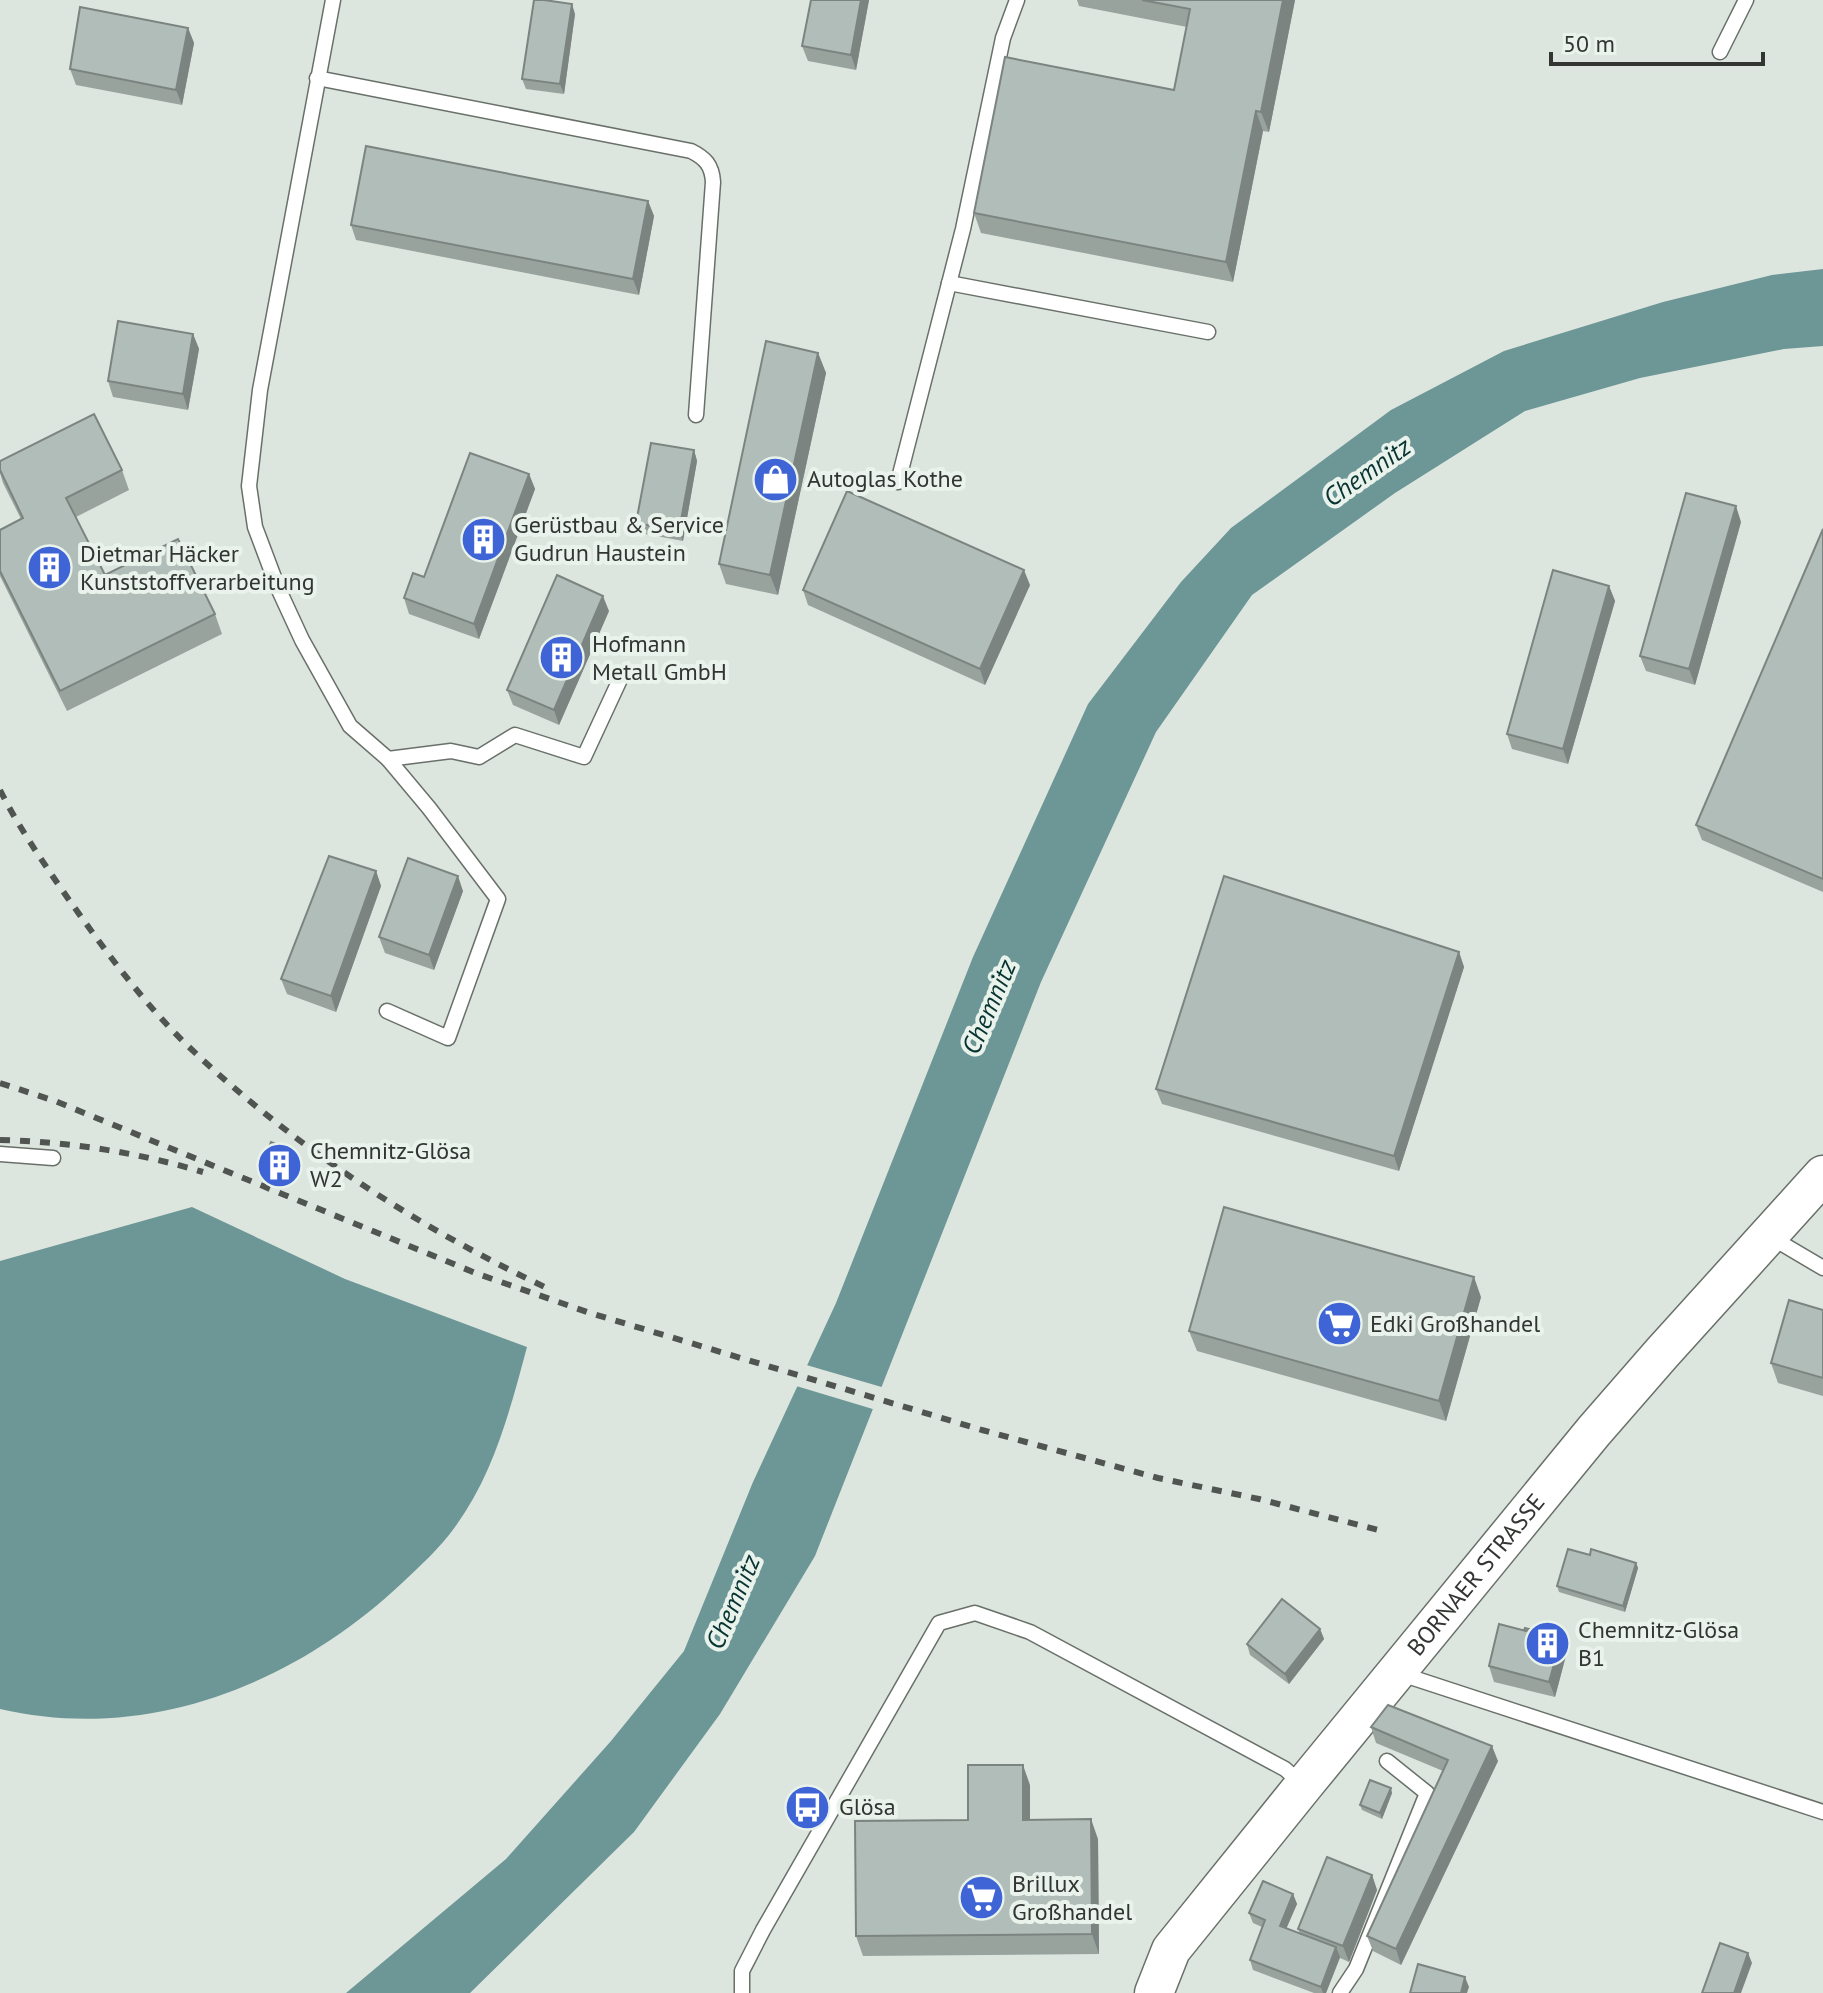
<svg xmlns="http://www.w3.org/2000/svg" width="1823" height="1993" font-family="'PT Sans',sans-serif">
	<rect width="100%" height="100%" fill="#dde6de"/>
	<g fill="#6d9696">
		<path d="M1823 269V346L1784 349 1640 378 1525 411 1395 493 1252 595 1156 732 1041 982 815 1556 720 1714 634 1832 470 1993H346L506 1859 611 1741 684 1651 753 1482 836 1303 973 957 1088 704 1181 582 1231 528 1391 410 1504 351 1663 302 1772 275Z"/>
		<path d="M192 1207 345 1279 527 1347C510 1410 494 1474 455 1527 440 1548 420 1566 401 1584 293 1685 147 1743 0 1709V1261Z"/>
	</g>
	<path fill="#dde6de" d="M803 1364 885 1388 876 1410 793 1385Z"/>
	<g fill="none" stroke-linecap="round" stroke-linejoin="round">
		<defs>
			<g id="service">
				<path d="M333 0 260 390 249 486 255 527 278 588 302 640 350 726 388 759 429 808 498 899 448 1038 387 1011"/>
				<path d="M1720 52 1746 0"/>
				<path d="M317 78 691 151C705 158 712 165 713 182L696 415"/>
				<path d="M949 283 1208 332"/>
				<path d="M898 482 963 229 1003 38 1017 0"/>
				<path d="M388 759 451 751 479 757 515 735 584 757 623 673"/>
				<path d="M0 1154 53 1158"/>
				<path d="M1769 1236 1823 1268"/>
				<path d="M1398 1673 1823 1812"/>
				<path d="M742 1993V1971L763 1930 939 1623 975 1613 1030 1632 1285 1769 1303 1785"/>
				<path d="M1340 1993 1356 1969 1427 1793 1387 1761"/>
			</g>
			<g id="secondary">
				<path id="s1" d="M1154 1993 1171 1950 1304 1785 1594 1431 1662 1353 1823 1175"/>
			</g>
		</defs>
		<use href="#service" stroke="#697069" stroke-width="17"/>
		<use href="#secondary" stroke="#697069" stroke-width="41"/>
		<use href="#service" stroke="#fff" stroke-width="14"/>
		<use href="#secondary" stroke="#fff" stroke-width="38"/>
		<g stroke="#515551" stroke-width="6" stroke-dasharray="10 10" stroke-linecap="butt">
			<path d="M0 790C19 828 43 862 67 897 104 949 143 1003 189 1047 295 1148 417 1227 549 1289"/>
			<path d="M0 1083 55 1101 478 1274 590 1313 982 1430 1158 1478 1259 1499 1382 1531"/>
			<path d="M0 1140C70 1142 136 1152 203 1172"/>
		</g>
	</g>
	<g fill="#98a39e">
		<path d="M811 0H869L856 70 808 61 802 46Z"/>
		<path d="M1077 0H1295L1269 132 1263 131 1233 282 981 233 974 213 1174 90 1187 27 1079 6Z"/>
		<path d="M575 14 564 94 526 89 522 79Z"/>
		<path d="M188 28 194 43 182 105 76 85 70 69Z"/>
		<path d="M648 201 654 216 639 295 356 240 351 225Z"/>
		<path d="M193 334 199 349 188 410 113 397 108 381Z"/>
		<path d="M818 353 826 373 778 595 726 584 719 564Z"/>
		<path d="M694 450 697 461 683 541 640 533 636 523Z"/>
		<path d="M0 461 122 470 129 490 76 517 105 575 215 614 222 634 67 711 0 576V530L21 519 3 483 0 473Z"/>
		<path d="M529 474 535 489 479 639 409 614 404 598Z"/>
		<path d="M1741 522 1695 685 1646 671 1640 656Z"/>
		<path d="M1823 529V892L1702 840 1696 825Z"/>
		<path d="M1030 585 985 685 808 605 803 590Z"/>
		<path d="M1609 586 1615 601 1568 764 1512 749 1507 734Z"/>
		<path d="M609 611 559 725 513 705 507 690Z"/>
		<path d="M376 871 381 886 336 1012 287 994 281 979Z"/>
		<path d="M463 891 434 970 385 953 379 937Z"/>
		<path d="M1459 952 1464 967 1399 1171 1162 1104 1156 1089Z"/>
		<path d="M293 1151 295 1156 285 1182 263 1173 261 1168Z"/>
		<path d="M1481 1297 1446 1421 1197 1351 1189 1331Z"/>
		<path d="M1823 1310V1396L1778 1383 1771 1363Z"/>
		<path d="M1636 1563 1638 1568 1625 1612 1559 1592 1557 1586Z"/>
		<path d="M1320 1629 1324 1639 1289 1684 1250 1655 1247 1644Z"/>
		<path d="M1569 1644 1555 1697 1494 1682 1489 1666Z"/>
		<path d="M1371 1727 1498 1761 1401 1965 1373 1951 1367 1936 1443 1771 1376 1743Z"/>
		<path d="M1030 1785V1820L1098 1839 1099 1954 863 1956 856 1936 968 1820Z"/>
		<path d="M1392 1793 1382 1819 1362 1810 1360 1805Z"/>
		<path d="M1372 1875 1377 1890 1349 1962 1340 1958 1326 1993H1314L1253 1970 1250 1960 1262 1927 1253 1923 1249 1913 1293 1894 1297 1904 1286 1929 1300 1934 1298 1929Z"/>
	</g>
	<g fill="#7c8481">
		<path d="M861 0H869L856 70 851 55Z"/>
		<path d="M1283 0H1295L1269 132 1261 112Z"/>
		<path d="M572 4 575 14 564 94 560 84Z"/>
		<path d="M188 28 194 43 182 105 176 90Z"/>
		<path d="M1256 111 1263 131 1233 282 1226 262Z"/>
		<path d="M648 201 654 216 639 295 633 279Z"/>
		<path d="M193 334 199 349 188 410 183 394Z"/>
		<path d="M818 353 826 373 778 595 770 575Z"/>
		<path d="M694 450 697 461 683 541 679 531Z"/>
		<path d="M529 474 535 489 479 639 474 624Z"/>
		<path d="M1736 506 1741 522 1695 685 1689 669Z"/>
		<path d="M1024 570 1030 585 985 685 980 669Z"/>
		<path d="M1609 586 1615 601 1568 764 1563 749Z"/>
		<path d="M603 596 609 611 559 725 554 710Z"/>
		<path d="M376 871 381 886 336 1012 331 996Z"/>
		<path d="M458 876 463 891 434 970 429 955Z"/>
		<path d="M1459 952 1464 967 1399 1171 1394 1156Z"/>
		<path d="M293 1151 295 1156 285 1182 283 1177Z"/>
		<path d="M1474 1277 1481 1297 1446 1421 1439 1401Z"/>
		<path d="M1636 1563 1638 1568 1625 1612 1623 1606Z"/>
		<path d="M1320 1629 1324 1639 1289 1684 1285 1674Z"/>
		<path d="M1567 1639 1569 1644 1555 1697 1549 1682 1561 1640Z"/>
		<path d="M1492 1746 1498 1761 1401 1965 1396 1949Z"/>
		<path d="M1023 1765 1030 1785V1840L1023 1820Z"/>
		<path d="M1391 1788 1392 1793 1382 1819 1380 1813Z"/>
		<path d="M1091 1819 1098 1839 1099 1954 1092 1934Z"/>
		<path d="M1372 1875 1377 1890 1349 1962 1343 1946Z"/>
		<path d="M1293 1894 1297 1904 1283 1936 1280 1926Z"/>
		<path d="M1336 1947 1340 1957 1326 1993H1323L1321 1987Z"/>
		<path d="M1748 1953 1752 1963 1741 1993H1734Z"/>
		<path d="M1465 1977 1469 1987 1467 1993H1461Z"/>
	</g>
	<g fill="#b1bdb8" stroke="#7c8481" stroke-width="2">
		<path d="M534 0H544L572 4 560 84 522 79Z"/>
		<path d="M811 0H861L851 55 802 46Z"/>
		<path d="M1142 0H1283L1261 112 1256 111 1226 262 974 213 1005 57 1174 90 1190 9Z"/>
		<path d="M80 7 188 28 176 90 70 69Z"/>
		<path d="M366 146 648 201 633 279 351 225Z"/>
		<path d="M118 321 193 334 183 394 108 381Z"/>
		<path d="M766 341 818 353 770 575 719 564Z"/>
		<path d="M94 414 122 470 66 498 105 575 178 539 215 614 60 691 0 571V530L23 518 0 470V461Z"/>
		<path d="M651 443 694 450 679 531 636 523Z"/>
		<path d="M470 453 529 474 474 624 404 598 413 573 424 577Z"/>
		<path d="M847 491 1024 570 980 669 803 590Z"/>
		<path d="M1686 493 1736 506 1689 669 1640 656Z"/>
		<path d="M1823 529V879L1696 825Z"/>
		<path d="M1553 570 1609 586 1563 749 1507 734Z"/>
		<path d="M557 575 603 596 554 710 507 690Z"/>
		<path d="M329 856 376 871 331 996 281 979Z"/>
		<path d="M408 858 458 876 429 955 379 937Z"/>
		<path d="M1224 876 1459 952 1394 1156 1156 1089Z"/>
		<path d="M271 1142 293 1151 283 1177 261 1168Z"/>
		<path d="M1224 1207 1474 1277 1439 1401 1189 1331Z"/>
		<path d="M1789 1300 1823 1310V1378L1771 1363Z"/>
		<path d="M1568 1549 1590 1555 1591 1549 1636 1563 1623 1606 1557 1586Z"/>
		<path d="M1282 1599 1320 1629 1285 1674 1247 1644Z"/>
		<path d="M1499 1624 1561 1640 1549 1682 1489 1666Z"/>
		<path d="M1525 1628 1567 1639 1564 1650 1561 1640 1524 1630Z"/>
		<path d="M1388 1705 1492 1746 1396 1949 1367 1936 1448 1760 1371 1727Z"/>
		<path d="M968 1765H1023V1820L1091 1819 1092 1934 856 1936 855 1821 968 1820Z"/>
		<path d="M1370 1780 1391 1788 1380 1813 1360 1805Z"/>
		<path d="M1327 1857 1372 1875 1343 1946 1298 1929Z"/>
		<path d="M1263 1881 1293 1894 1280 1926 1336 1947 1321 1987 1250 1960 1265 1920 1249 1913Z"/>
		<path d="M1720 1943 1748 1953 1734 1993H1702Z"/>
		<path d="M1418 1964 1465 1977 1461 1993H1410Z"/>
	</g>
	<defs>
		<symbol id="shop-disc" viewBox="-11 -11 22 22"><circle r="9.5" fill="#3e64d6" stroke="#eaf3eb"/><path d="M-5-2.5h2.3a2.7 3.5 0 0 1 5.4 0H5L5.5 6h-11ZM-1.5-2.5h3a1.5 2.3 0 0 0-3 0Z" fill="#fff"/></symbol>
		<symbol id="building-disc" viewBox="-11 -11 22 22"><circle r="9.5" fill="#3e64d6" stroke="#eaf3eb"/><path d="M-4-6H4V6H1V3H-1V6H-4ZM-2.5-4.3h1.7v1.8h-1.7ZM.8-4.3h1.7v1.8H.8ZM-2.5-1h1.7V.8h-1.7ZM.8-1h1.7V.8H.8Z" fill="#fff"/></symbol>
		<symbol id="supermarket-disc" viewBox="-11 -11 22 22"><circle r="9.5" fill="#3e64d6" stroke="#eaf3eb"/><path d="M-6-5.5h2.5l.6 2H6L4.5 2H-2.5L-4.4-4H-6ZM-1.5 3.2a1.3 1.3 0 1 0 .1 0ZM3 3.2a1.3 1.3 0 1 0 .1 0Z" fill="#fff"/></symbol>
		<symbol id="bus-disc" viewBox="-11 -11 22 22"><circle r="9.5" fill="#3e64d6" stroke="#eaf3eb"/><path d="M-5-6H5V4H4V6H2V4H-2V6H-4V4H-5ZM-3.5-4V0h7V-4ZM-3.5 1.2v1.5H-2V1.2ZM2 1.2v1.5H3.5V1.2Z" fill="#fff"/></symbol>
	</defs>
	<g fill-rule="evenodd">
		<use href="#shop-disc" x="750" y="454" width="51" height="51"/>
		<use href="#building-disc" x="458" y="514" width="51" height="51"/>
		<use href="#building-disc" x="24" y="542" width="51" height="51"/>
		<use href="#building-disc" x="536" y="632" width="51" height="51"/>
		<use href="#building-disc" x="254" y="1140" width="51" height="51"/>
		<use href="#supermarket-disc" x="1314" y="1298" width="51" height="51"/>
		<use href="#building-disc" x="1522" y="1618" width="51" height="51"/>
		<use href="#bus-disc" x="782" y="1782" width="51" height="51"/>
		<use href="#supermarket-disc" x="956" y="1872" width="51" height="51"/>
	</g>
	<g text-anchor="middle" stroke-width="8" stroke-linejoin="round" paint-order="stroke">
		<g font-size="24" fill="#323532" stroke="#eaf3eb" text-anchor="start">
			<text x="807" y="487">Autoglas Kothe</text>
			<text x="514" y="533">Gerüstbau &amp; Service<tspan x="514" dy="28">Gudrun Haustein</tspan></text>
			<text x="80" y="562">Dietmar Häcker<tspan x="80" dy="28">Kunststoffverarbeitung</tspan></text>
			<text x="592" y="652">Hofmann<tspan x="592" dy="28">Metall GmbH</tspan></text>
			<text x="310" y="1159">Chemnitz-Glösa<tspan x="310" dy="28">W2</tspan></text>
			<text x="1370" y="1332">Edki Großhandel</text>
			<text x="1578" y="1638">Chemnitz-Glösa<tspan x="1578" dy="28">B1</tspan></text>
			<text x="839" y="1815">Glösa</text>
			<text x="1012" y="1892">Brillux<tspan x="1012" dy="28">Großhandel</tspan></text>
		</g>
		<g font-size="24" fill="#323532" stroke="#eaf3eb">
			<text dy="8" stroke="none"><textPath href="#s1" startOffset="530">BORNAER STRASSE</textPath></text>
		</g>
		<g font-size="26" font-style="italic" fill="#083333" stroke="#eaf3eb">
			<text transform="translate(1367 472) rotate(-35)" y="9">Chemnitz</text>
			<text transform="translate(989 1007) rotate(-67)" y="9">Chemnitz</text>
			<text transform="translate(733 1602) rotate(-67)" y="9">Chemnitz</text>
		</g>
	</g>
	<path d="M1551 52v12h212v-12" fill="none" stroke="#323532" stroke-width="4"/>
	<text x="1563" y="52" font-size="24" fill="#323532" stroke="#eaf3eb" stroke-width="6" paint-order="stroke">50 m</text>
</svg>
